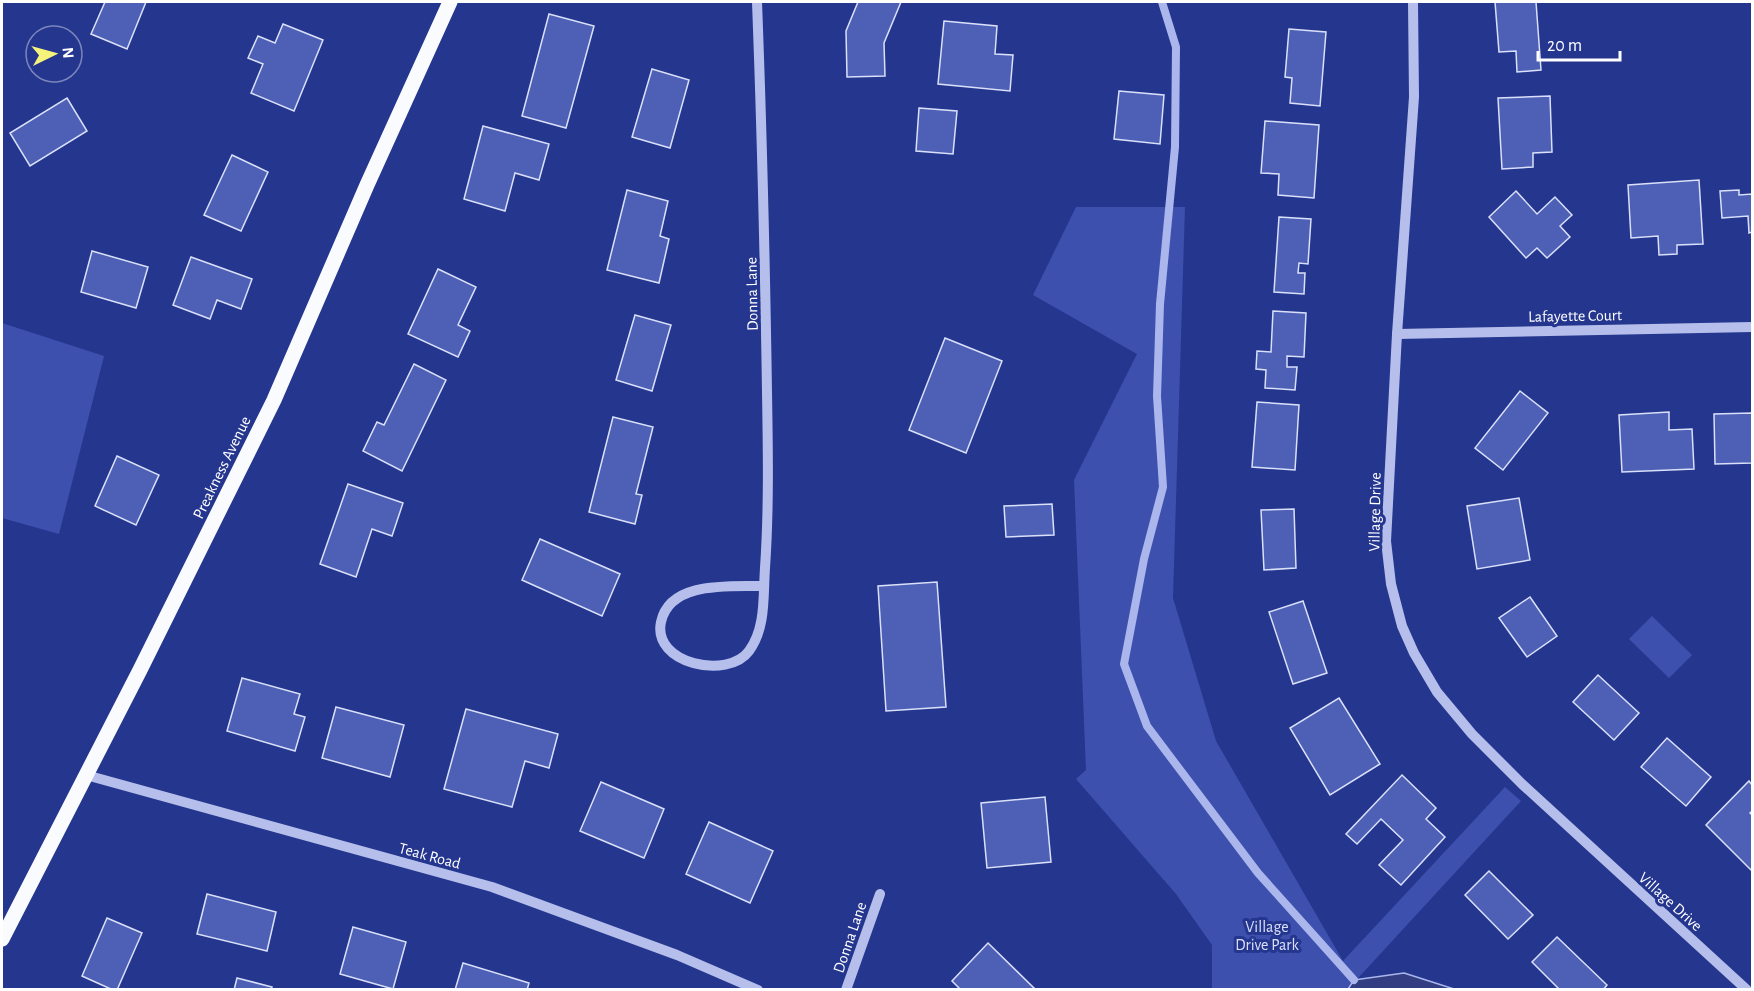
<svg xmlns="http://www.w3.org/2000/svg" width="1754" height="991" font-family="'Alegreya Sans',sans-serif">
	<rect width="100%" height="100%" fill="#25368f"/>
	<g fill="#3d50ae">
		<path d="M1076 207H1185L1173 598 1216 741 1343 961 1505 787 1521 801 1348 989H1212V945L1176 894 1076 779 1086 770 1074 480 1137 354 1033 295Z"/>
		<path d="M2 323 104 356 59 534 2 518Z"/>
		<path d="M1652 616 1692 655 1669 678 1629 639Z"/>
	</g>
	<path fill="#323e81" stroke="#aab6ec" stroke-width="1.5" d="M1404 973 1454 989H1348L1354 980Z"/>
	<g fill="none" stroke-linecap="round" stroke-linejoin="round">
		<path stroke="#aab6ec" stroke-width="8" d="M1162 2 1176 47 1175 147 1160 304 1157 396 1163 487 1144 559 1124 664 1147 726 1258 873 1354 980"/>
	</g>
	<g fill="#4d60b5" stroke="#dae0f9" stroke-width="1.5">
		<path d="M105 2H146L127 49 91 34Z"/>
		<path d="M858 2H901L884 43 885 76 847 77 846 31Z"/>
		<path d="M1495 2H1536L1541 70 1517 72 1516 51 1499 52Z"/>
		<path d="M549 14 594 26 566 128 522 116Z"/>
		<path d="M944 21 997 26 995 54 1013 55 1010 91 938 84Z"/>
		<path d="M283 24 323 40 294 111 251 93 263 64 248 58 258 36 275 43Z"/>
		<path d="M1289 29 1326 32 1320 106 1290 103 1292 78 1285 77Z"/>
		<path d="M652 69 689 80 670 148 632 137Z"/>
		<path d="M1119 91 1164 95 1160 144 1114 139Z"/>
		<path d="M1550 96 1552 152 1533 153V167L1502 169 1498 98Z"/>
		<path d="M67 98 87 131 30 166 10 133Z"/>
		<path d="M919 108 957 111 953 154 916 151Z"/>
		<path d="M1265 121 1319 125 1314 198 1278 195 1279 174 1261 173Z"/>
		<path d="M483 126 549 144 539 180 515 173 505 211 464 199Z"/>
		<path d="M232 155 268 172 241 231 204 215Z"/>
		<path d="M1699 180 1703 244 1677 245V254L1659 255 1658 236 1631 238 1628 185Z"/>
		<path d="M627 190 668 201 660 236 669 239 659 283 607 270Z"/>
		<path d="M1739 190V195L1752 194V232L1749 233 1748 216 1722 218 1720 191Z"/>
		<path d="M1516 191 1537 214 1555 197 1572 215 1560 226 1570 237 1547 258 1537 248 1526 258 1489 217Z"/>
		<path d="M1279 217 1311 219 1308 264 1299 263 1298 273H1305L1304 294 1274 292Z"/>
		<path d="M92 251 148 267 136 308 81 292Z"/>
		<path d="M191 257 252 279 241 309 217 300 210 319 173 305Z"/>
		<path d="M438 269 476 287 458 325 470 331 458 357 408 334Z"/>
		<path d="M1273 311 1306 313 1304 357 1287 356V367H1297L1295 390 1265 388 1266 370 1256 369 1257 351 1271 352Z"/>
		<path d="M635 315 671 325 652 391 616 380Z"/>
		<path d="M945 338 1002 361 966 453 909 430Z"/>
		<path d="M414 364 446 380 402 471 363 451 377 422 384 425Z"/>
		<path d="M1520 391 1548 413 1503 470 1475 448Z"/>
		<path d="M1257 402 1299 405 1295 470 1252 467Z"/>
		<path d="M1669 412V430L1692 429 1694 469 1622 472 1619 415Z"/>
		<path d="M1752 413V463L1715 464 1714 414Z"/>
		<path d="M613 417 653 427 636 494 642 495 635 524 589 512Z"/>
		<path d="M117 456 159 475 136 525 95 506Z"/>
		<path d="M348 484 403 503 392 536 372 529 356 577 320 564Z"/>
		<path d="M1519 498 1530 560 1477 569 1467 506Z"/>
		<path d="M1052 504 1054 535 1006 537 1004 506Z"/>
		<path d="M1294 509 1296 568 1264 570 1261 510Z"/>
		<path d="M540 539 620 574 602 616 522 580Z"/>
		<path d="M937 582 946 707 886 711 878 586Z"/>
		<path d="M1530 597 1557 636 1527 657 1499 618Z"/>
		<path d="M1303 601 1327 673 1293 684 1269 612Z"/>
		<path d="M1598 675 1639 713 1614 740 1573 702Z"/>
		<path d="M242 678 300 694 294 714 305 717 295 751 227 731Z"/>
		<path d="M1339 698 1380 764 1330 795 1290 728Z"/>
		<path d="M336 707 404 725 390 777 322 758Z"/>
		<path d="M466 709 558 734 549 768 525 761 512 807 444 789Z"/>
		<path d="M1667 738 1711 777 1686 806 1641 767Z"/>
		<path d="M1402 775 1436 808 1426 819 1445 837 1401 885 1379 865 1403 840 1381 819 1357 844 1346 834Z"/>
		<path d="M1749 781 1752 785V811L1750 813 1752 815V871L1706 825Z"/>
		<path d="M601 782 664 809 644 858 580 831Z"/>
		<path d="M1045 797 1051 862 987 868 981 803Z"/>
		<path d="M709 822 773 851 750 903 686 874Z"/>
		<path d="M1489 871 1533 915 1508 939 1465 895Z"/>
		<path d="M207 894 276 912 267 951 197 934Z"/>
		<path d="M107 918 142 933 117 990H113L82 976Z"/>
		<path d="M353 927 406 942 393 989 340 974Z"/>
		<path d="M1557 937 1607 985 1603 990H1560L1532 962Z"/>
		<path d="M988 943 1036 990H961L952 981Z"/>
		<path d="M463 963 529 983 527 990H455Z"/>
		<path d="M237 978 272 987 271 990H234Z"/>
	</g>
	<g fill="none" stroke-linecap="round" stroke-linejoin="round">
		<g stroke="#b6bfeb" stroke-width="10">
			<path d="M757 2C762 132 765 261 767 392 768 451 769 509 765 568 763 597 766 628 749 651 728 680 652 664 661 622 670 580 732 587 764 586"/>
			<path d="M1413 2 1414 97 1397 334 1386 541 1391 584 1402 626 1414 653 1437 692 1472 734 1522 784 1747 990"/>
			<path d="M1397 334 1752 327"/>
			<path d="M86 775 492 887 677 955 758 990"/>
			<path d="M846 990 880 894"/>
		</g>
		<path stroke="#fafbff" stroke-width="15" d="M2 939 140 670 274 400 367 185 450 2"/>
	</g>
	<g text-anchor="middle" stroke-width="6" stroke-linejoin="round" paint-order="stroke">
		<g font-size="16" fill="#fff" stroke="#25368f">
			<text transform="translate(751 294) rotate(-91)" y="6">Donna Lane</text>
			<text transform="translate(1575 315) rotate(-1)" y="6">Lafayette Court</text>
			<text transform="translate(221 467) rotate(-64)" y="6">Preakness Avenue</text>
			<text transform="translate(1374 512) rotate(-89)" y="6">Village Drive</text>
			<text transform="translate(430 855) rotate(15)" y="6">Teak Road</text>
			<text transform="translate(1671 901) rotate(42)" y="6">Village Drive</text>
			<text transform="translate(849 937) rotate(-71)" y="6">Donna Lane</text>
		</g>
		<g font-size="16" fill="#dae0f9" stroke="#25368f">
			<text x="1267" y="932">Village<tspan x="1267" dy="18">Drive Park</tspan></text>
		</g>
	</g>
	<rect width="1754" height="991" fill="none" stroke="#ffffff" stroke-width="6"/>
	<g transform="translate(54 54) rotate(85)"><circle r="28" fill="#25368f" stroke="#7c86bc" stroke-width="1.5"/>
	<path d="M0-4.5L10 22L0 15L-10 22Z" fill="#f5f37a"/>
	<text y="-9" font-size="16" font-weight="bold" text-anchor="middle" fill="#ffffff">N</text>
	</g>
	<path d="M1538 51v9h82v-9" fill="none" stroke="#ffffff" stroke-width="3"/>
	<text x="1547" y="51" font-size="18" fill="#ffffff" stroke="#25368f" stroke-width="4.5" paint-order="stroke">20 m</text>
</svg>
